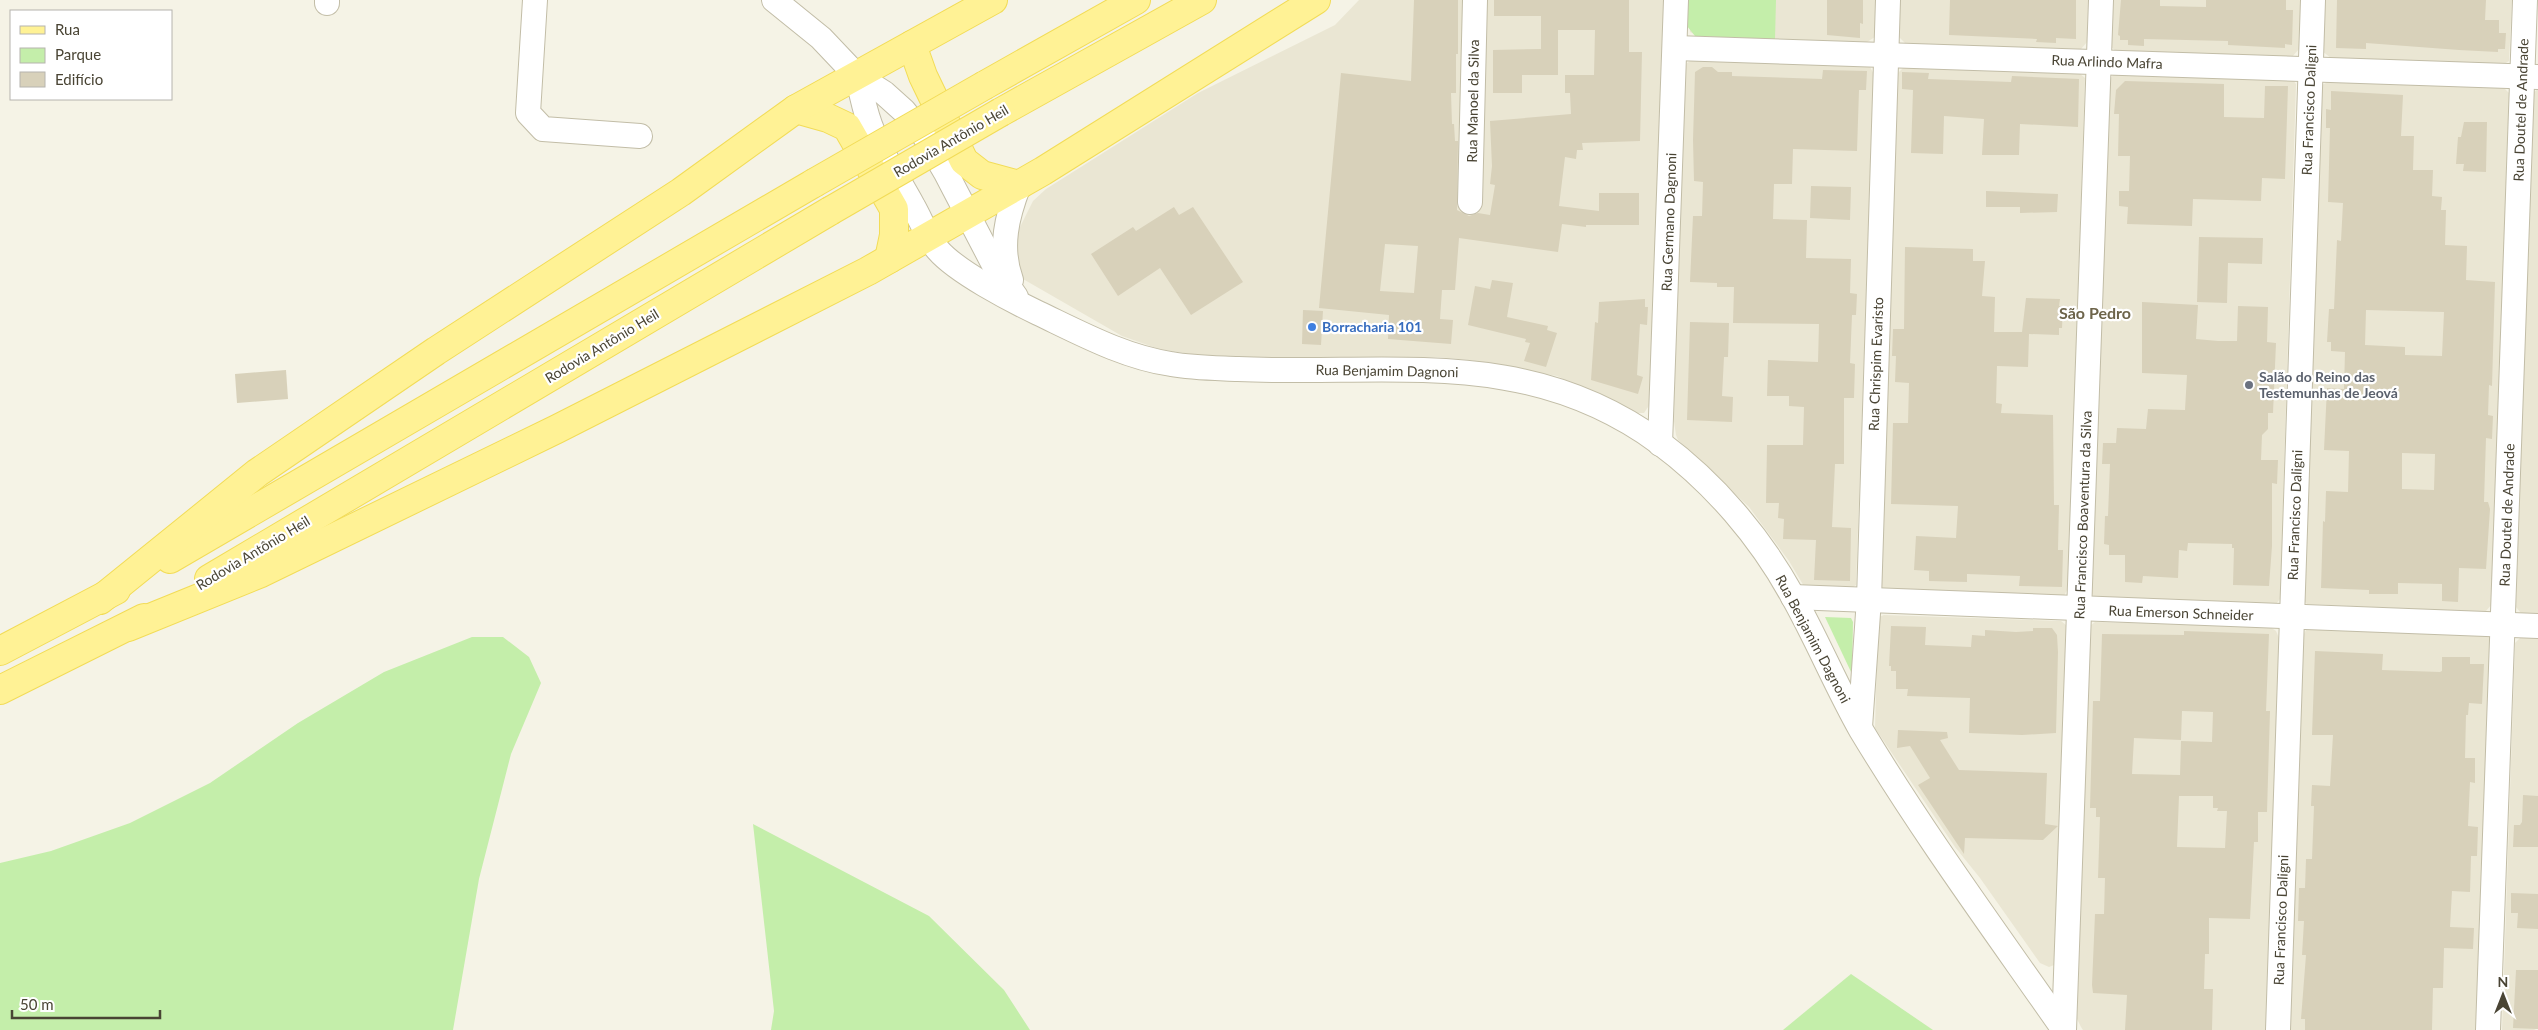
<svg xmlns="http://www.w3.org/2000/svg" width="2538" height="1030" font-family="Lato,sans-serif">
	<rect width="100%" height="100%" fill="#f5f3e6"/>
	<g fill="#eae6d3">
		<path d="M1359 0H1665L1650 404 1644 413H1635L1557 376 1470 360 1437 357 1260 358 1191 354 1159 349 1122 336 1023 279 1016 248 1017 233 1033 201 1046 189 1198 93 1335 25Z"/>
		<path d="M1688 0H1877L1876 29 1875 37 1867 42 1698 36 1690 32Z"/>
		<path d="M1900 0H2088L2087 42 2081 49 1906 44 1898 36Z"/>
		<path d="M2111 0H2301L2299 49 2292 57 2116 51 2111 47Z"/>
		<path d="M2324 0H2512L2509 61 2504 64 2331 58 2322 51Z"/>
		<path d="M1694 59 1865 65 1870 67 1874 74 1856 585 1849 590 1805 588 1789 561 1749 507 1678 440 1676 435 1673 415 1685 69 1687 63Z"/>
		<path d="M1904 67 2079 73 2085 78 2068 588 2064 596 1882 590 1879 583 1897 74Z"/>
		<path d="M2114 74 2293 80 2296 84 2280 599 2276 604 2094 597 2092 594 2109 80Z"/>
		<path d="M2328 82 2504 88 2509 93 2492 604 2485 612 2307 604 2305 602 2322 85Z"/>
		<path d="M2538 89V614L2521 613 2516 607 2532 94Z"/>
		<path d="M1884 615 2061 621 2066 625 2054 965 2049 967 2040 963 1980 878 1955 847 1875 728 1878 621 1879 617Z"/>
		<path d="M2095 622 2270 627 2276 631 2279 638 2266 1030H2083L2081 1027 2077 1019 2090 626Z"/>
		<path d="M2310 629 2487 635 2490 637 2478 1030H2289L2302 638 2306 630Z"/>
		<path d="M2522 636 2538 637V1028L2534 1030H2502L2515 643Z"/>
	</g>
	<g fill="#c4eeaa">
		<path d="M1688 0H1776L1775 39 1695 36 1687 26Z"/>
		<path d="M1825 617 1851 618 1853 622 1852 674Z"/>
		<path d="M472 637H503L529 657 541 683 511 754 479 879 453 1030H0V863L51 851 130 823 210 783 298 723 384 672Z"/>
		<path d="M753 824 929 916 1004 990 1030 1030H771L774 1011Z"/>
		<path d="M1851 974 1933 1030H1783Z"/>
	</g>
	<g fill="#d8d1ba" fill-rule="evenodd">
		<path d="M1414 0H1458V54H1456V93H1451L1452 124H1454L1455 141H1458L1457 210 1469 216 1478 213 1490 215 1495 185 1490 184 1492 166 1490 121 1571 114 1570 93H1565V75H1594L1595 30H1558V75H1522V93H1493V50L1541 49V16H1494V0H1629V52H1642L1640 141 1582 143 1583 150H1577L1576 159 1565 157 1559 206 1599 211V193H1639V225H1586V227L1562 224 1558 252 1459 238 1455 290H1442L1440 319 1453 320 1451 344 1388 339 1389 315 1319 308 1341 73 1411 81ZM1385 244 1418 246 1414 293 1380 291Z"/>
		<path d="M1827 0H1863V24L1860 23V38L1827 35Z"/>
		<path d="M1950 0H2076V39L2056 38V43L2036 42 2037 39 1949 35Z"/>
		<path d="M2121 0H2160V6L2206 7V0H2286V10H2293L2292 45 2285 44V48L2228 45V41L2144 39V46L2128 45V40H2120V36L2118 35Z"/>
		<path d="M2337 0H2486L2485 20H2499V33H2506L2505 49H2498V52L2459 50 2366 43V49L2336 48Z"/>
		<path d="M1703 67H1712L1718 72H1732V76L1822 79 1823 70 1867 71 1866 90H1859L1857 151 1793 149 1792 184H1774L1773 219 1807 220 1806 258 1851 259 1850 293 1857 294 1856 315H1852L1850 363 1855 364 1854 398H1844V464H1835L1832 527 1851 528 1850 581 1814 580 1816 540 1783 539 1784 519 1778 518 1779 503H1766L1767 445H1803L1804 407 1789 406V396H1767L1768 360 1818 362 1819 324 1733 323 1734 287H1717V283L1690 282 1693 216H1702L1703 182 1694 181 1693 140 1695 72Z"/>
		<path d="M1902 72 1929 73 1928 79 2011 82 2012 76 2079 79 2078 127 2020 124 2019 155H1982L1984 119 1944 116 1943 154 1911 153 1913 90 1902 89Z"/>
		<path d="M2125 81 2224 84V117L2264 118 2265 86H2288L2285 179 2262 178 2261 201 2193 199 2192 226 2127 224 2128 207 2119 206V191H2129L2130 156H2118L2119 114H2114L2116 90Z"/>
		<path d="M2331 91 2403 95 2401 136H2414L2413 170H2433L2432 196 2442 197 2441 210H2446L2445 245 2467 246 2466 280 2495 282 2492 386 2489 385 2488 415 2493 416 2492 439 2486 438 2484 502H2488L2490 509 2486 569 2459 568 2458 602 2442 601V584L2398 583V594H2369V590L2321 588 2323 521 2325 522 2326 491 2348 492 2349 451 2324 450 2327 388 2344 389 2345 352 2331 351V342H2327L2329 309H2334L2337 240 2341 241 2343 203 2328 202 2330 128H2326V109L2331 110ZM2366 310 2444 312 2442 356 2405 355V347L2365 345ZM2402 453 2435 454 2434 490 2402 489Z"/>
		<path d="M2464 122H2487L2486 172 2463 171 2464 164H2456L2458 137H2461Z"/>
		<path d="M1811 186 1851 187 1850 220 1810 218Z"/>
		<path d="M1986 191 2058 194 2057 212 2020 213V207H1986Z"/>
		<path d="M1174 207 1179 215 1193 207 1243 282 1191 315 1160 268 1118 296 1091 254 1133 227 1136 231Z"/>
		<path d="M2199 237 2263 238 2262 264 2228 263 2227 303 2197 302Z"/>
		<path d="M1905 247 1973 249V261H1985L1982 296 1995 297 1994 332H2022L2026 298 2060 299 2059 306H2063L2062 328H2059V335L2029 334 2028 367 1997 366 1996 403 2002 404 2001 413 2053 415 2054 505H2059L2058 550H2063L2062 587 2019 586 2020 576 1967 574V582L1929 581V571L1914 570 1916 536 1956 538 1958 506 1891 504 1893 423H1908L1909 383 1895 382 1896 356H1892L1893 329H1904Z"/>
		<path d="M1492 280 1513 283 1507 317 1548 326 1547 330 1557 333 1546 367 1524 361 1530 343 1525 342 1526 339 1468 325 1475 286 1490 289Z"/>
		<path d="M1645 299V307H1648L1647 325 1640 324 1637 375 1643 377 1638 394 1591 380 1595 322 1598 323 1599 302Z"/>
		<path d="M2142 302 2198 305 2196 339 2218 341H2237L2238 306 2268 307 2267 342 2276 343 2273 413H2268V429L2262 435 2261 460H2278L2277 484 2272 483V546L2269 586 2233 585 2234 548H2232V544L2188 543 2187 551 2179 550 2178 578 2143 576 2142 583 2125 582V555H2109V545L2104 544 2105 516H2108L2110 464H2102L2103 443H2116L2117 428 2146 429 2148 409 2185 410 2187 375 2142 373Z"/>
		<path d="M1303 310 1323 311 1321 345 1302 344Z"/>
		<path d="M1690 322 1729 323 1728 357H1724L1722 396 1733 397 1732 422 1687 420Z"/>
		<path d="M286 370 288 399 237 403 235 374Z"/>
		<path d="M1891 626 1926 627 1925 645 1971 647 1972 635 1985 636V630L2016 632 2033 631V628H2052L2057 635 2058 652 2056 733 2022 735 1969 733 1970 698 1907 696 1908 689H1896V671H1891V666H1889Z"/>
		<path d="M2184 631 2269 634 2266 711H2270L2267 812H2258V842H2254L2250 919 2209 918V954H2205L2204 989H2213L2212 1030H2125L2127 995 2093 993 2092 985 2095 914H2104L2105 878H2098L2100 817H2096V808H2090L2093 701H2100L2102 634 2184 635ZM2182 711 2213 712 2212 742 2181 741 2180 775 2132 774 2134 738 2181 740ZM2179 796H2213V808H2218L2217 811H2227L2225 848 2177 847Z"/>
		<path d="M2315 651 2383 654 2382 670 2440 672 2442 671V657H2470V664H2484L2482 704 2469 703 2468 715H2466L2465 758H2475V783L2470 782 2468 826 2478 827 2477 856H2471L2470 892 2452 891 2450 927 2474 928 2473 949 2444 948 2443 988H2433L2432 1030H2305V1019H2301L2306 955H2302L2304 921H2298L2299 888H2305L2306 859H2312L2314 806H2311L2312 785 2330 786 2333 735H2312Z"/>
		<path d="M1898 730 1947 732 1948 738 1940 740 1959 770 2047 773 2045 824 2058 826 2043 840 1965 838 1964 854 1918 785 1930 778 1910 746 1897 748Z"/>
		<path d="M2523 795 2538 796V847H2513L2514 825H2520L2522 822Z"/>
		<path d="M2511 893 2538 894V929L2517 928 2518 913H2511Z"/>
		<path d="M2516 970H2538V1029L2513 1028Z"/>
	</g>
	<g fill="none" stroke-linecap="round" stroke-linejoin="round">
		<defs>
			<g id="minor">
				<path d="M535 0 528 113 543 129 640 136"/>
				<path d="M774 0 821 38 857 76 884 93 904 111 925 137 946 173 995 267 1016 297"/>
				<path d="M327 3V0"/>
				<path d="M1675 48 2538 77"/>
				<path d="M857 76C862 94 865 115 873 132 884 158 900 182 913 206 921 220 928 239 938 250 957 272 1011 300 1038 313 1080 333 1124 357 1171 364 1193 368 1216 368 1238 369 1391 376 1527 345 1660 443 1714 483 1760 537 1792 595 1817 639 1836 686 1861 730 1923 833 1995 931 2064 1030"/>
				<path d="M1470 202 1475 0"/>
				<path d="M1011 280C999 247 1007 216 1019 185"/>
				<path d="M1660 444 1676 0"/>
				<path d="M1793 597 2538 626"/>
				<path d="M1860 727 1869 599 1888 0"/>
				<path d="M2064 1030 2101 0"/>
				<path d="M2278 1030 2313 0"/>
				<path d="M2488 1030 2525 0"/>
			</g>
			<g id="major">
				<path d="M912 45 923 76 964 161 982 175 1019 185"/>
				<path d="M985 85 1136 0"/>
				<path d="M796 109 828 118 847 127 894 209V235L889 259"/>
				<path d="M1001 112 1202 0"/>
				<path d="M170 559 814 183"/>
				<path d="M209 579 830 211"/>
				<path d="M100 600 257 473 436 351 681 192 796 109 993 0"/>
				<path d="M128 627 261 573 557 429 868 271 1043 171 1316 0"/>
				<path d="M0 651 116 590"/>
				<path d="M0 690 144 618"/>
			</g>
		</defs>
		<use href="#minor" stroke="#c2bda7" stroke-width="26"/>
		<use href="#major" stroke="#f2dc57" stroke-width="30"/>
		<use href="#minor" stroke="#fff" stroke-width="24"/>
		<use href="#major" stroke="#fff295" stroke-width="28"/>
		<defs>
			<g id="major-bridge">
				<path d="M814 183 985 85"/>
				<path d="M830 211 1001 112"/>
			</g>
		</defs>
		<use href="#major-bridge" stroke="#f2dc57" stroke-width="30" stroke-linecap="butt"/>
		<use href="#major-bridge" stroke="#fff295" stroke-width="28"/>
	</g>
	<circle fill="#3f7fe0" stroke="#fff" stroke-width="2" cx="1312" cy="327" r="5"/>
	<circle fill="#6b7280" stroke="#fff" stroke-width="2" cx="2249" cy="385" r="5"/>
	<g text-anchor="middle" stroke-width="4.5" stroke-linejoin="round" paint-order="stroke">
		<g font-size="14" fill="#494434" stroke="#fff">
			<text transform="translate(2107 62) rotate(2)" y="5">Rua Arlindo Mafra</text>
			<text transform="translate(1473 101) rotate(-89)" y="5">Rua Manoel da Silva</text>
			<text transform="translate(2309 110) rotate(-88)" y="5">Rua Francisco Daligni</text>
			<text transform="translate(2521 110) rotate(-88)" y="5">Rua Doutel de Andrade</text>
			<text transform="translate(951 141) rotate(-30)" y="5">Rodovia Antônio Heil</text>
			<text transform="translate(1669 222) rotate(-88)" y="5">Rua Germano Dagnoni</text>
			<text transform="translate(602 346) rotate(-31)" y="5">Rodovia Antônio Heil</text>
			<text transform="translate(1876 364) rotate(-88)" y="5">Rua Chrispim Evaristo</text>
			<text transform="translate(1387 371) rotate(1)" y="5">Rua Benjamim Dagnoni</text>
			<text transform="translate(2083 515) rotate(-88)" y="5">Rua Francisco Boaventura da Silva</text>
			<text transform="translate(2295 515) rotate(-88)" y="5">Rua Francisco Daligni</text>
			<text transform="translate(2507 515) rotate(-88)" y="5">Rua Doutel de Andrade</text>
			<text transform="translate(253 553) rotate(-31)" y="5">Rodovia Antônio Heil</text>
			<text transform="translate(2181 613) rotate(2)" y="5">Rua Emerson Schneider</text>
			<text transform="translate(1813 639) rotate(62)" y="5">Rua Benjamim Dagnoni</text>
			<text transform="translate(2281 920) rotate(-88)" y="5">Rua Francisco Daligni</text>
		</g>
		<g font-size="14" font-weight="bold" fill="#366cbe" stroke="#fff" text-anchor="start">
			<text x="1322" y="332">Borracharia 101</text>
		</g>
		<g font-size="14" font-weight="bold" fill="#5b616d" stroke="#fff" text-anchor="start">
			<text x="2259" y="382">Salão do Reino das<tspan x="2259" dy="16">Testemunhas de Jeová</tspan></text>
		</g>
		<g font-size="16" font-weight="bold" fill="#6d644a" stroke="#fff">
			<text x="2095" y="319">São Pedro</text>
		</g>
	</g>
	<rect x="10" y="10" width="162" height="90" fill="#ffffff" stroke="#b6b4ae"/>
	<rect x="20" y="26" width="25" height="8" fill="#fff295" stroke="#b6b4ae"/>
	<text x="55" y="35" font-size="15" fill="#494434">Rua</text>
	<rect x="20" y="48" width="25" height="15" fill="#c4eeaa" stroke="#b6b4ae"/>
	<text x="55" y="60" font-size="15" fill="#494434">Parque</text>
	<rect x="20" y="72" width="25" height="15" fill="#d8d1ba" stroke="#b6b4ae"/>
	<text x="55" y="85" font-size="15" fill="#494434">Edifício</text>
	<g transform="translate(2503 995)" stroke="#ffffff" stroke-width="4" paint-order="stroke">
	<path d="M0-4L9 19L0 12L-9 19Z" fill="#494434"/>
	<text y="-8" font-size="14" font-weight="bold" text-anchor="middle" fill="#494434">N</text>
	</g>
	<path d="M12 1010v8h148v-8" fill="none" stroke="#494434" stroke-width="2.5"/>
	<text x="20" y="1010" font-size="15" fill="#494434" stroke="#ffffff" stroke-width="4" paint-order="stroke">50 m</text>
</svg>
